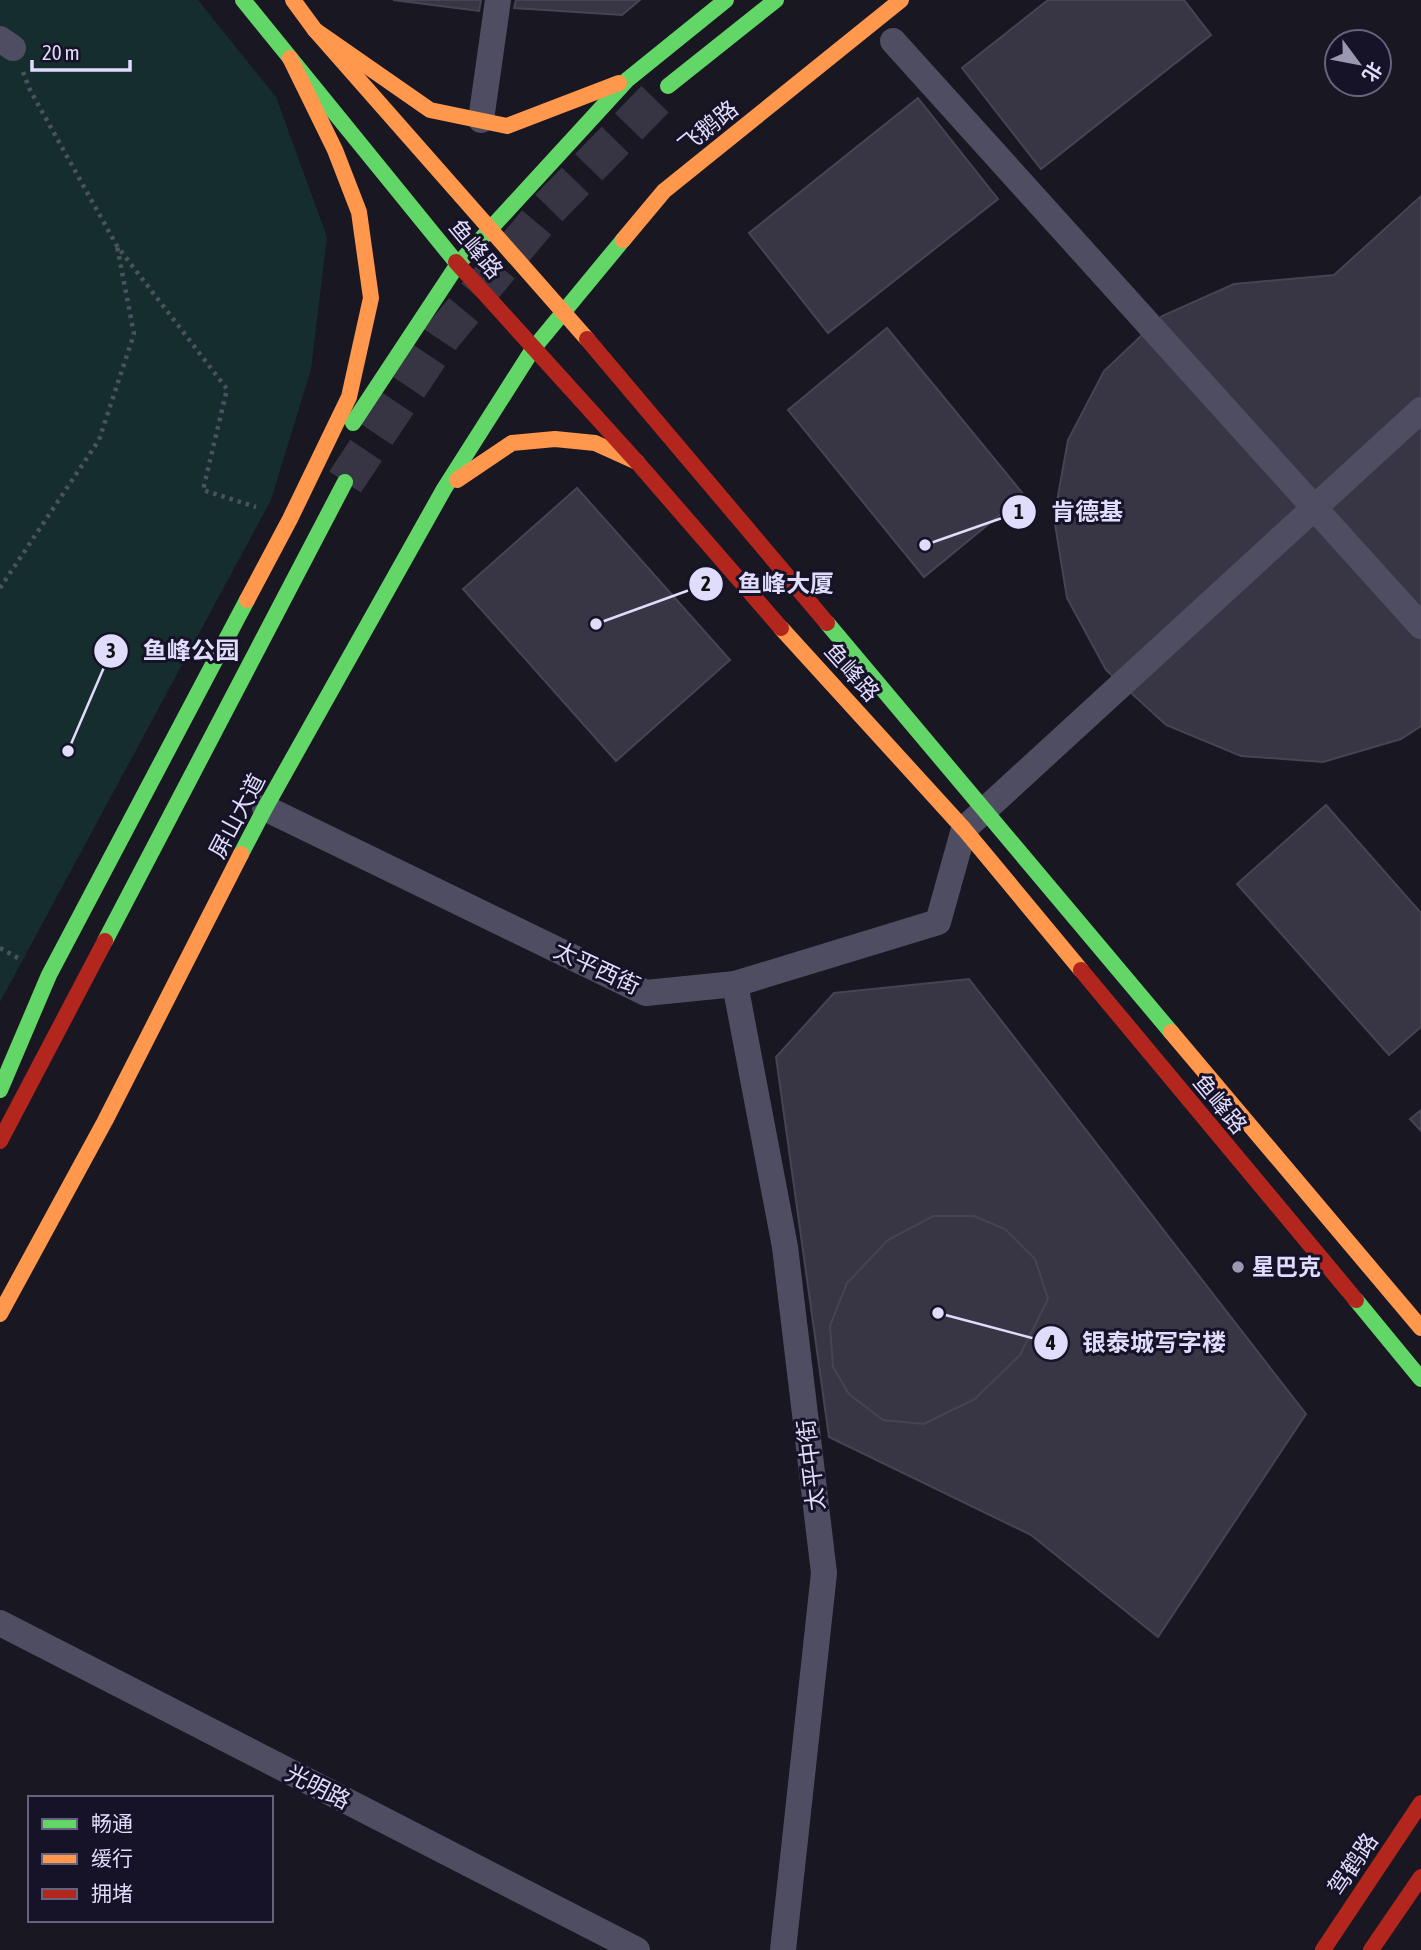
<svg xmlns="http://www.w3.org/2000/svg" width="1421" height="1950" font-family="'Asap Condensed','Noto Sans SC',sans-serif">
	<rect width="100%" height="100%" fill="#191722"/>
	<path fill="#162d2e" d="M0 0H198L276 97 327 237 311 369 271 500 0 1002Z"/>
	<g fill="#383644" stroke="#464355" stroke-width="2">
		<path d="M393 0H481L479 11Z"/>
		<path d="M516 0H640L622 15 514 8Z"/>
		<path d="M1048 0H1184L1211 35 1041 169 962 68Z"/>
		<path d="M918 98 998 199 828 333 749 233Z"/>
		<path d="M1421 196V726L1401 739 1323 762 1241 756 1166 725 1106 670 1067 598 1054 518 1068 440 1104 371 1162 316 1234 284 1334 275Z"/>
		<path d="M887 328 1024 495 924 577 788 410Z"/>
		<path d="M577 488 730 660 616 761 463 589Z"/>
		<path d="M1326 805 1421 913V1027L1389 1055 1237 884Z"/>
		<path d="M969 979 1306 1414 1158 1637 1031 1535 829 1437 776 1057 834 993Z"/>
		<path d="M1421 1110V1131L1410 1119Z"/>
		<path d="M933 1216H974L1005 1229 1035 1259 1048 1299 1020 1355 975 1399 924 1424 883 1420 849 1394 833 1367 830 1326 847 1283 888 1240Z"/>
	</g>
	<g fill="none" stroke-linecap="round" stroke-linejoin="round">
		<path stroke="#373543" stroke-width="38" stroke-dasharray="38 19" stroke-linecap="butt" d="M345 482 443 335 547 210 668 86"/>
		<g stroke="#49535f" stroke-width="4.5" stroke-dasharray="3.5 5" stroke-linecap="butt">
			<path d="M23 72 30 90 117 246 227 389 203 490 256 507"/>
			<path d="M0 588 99 440 134 334 117 246"/>
			<path d="M0 948 18 958"/>
		</g>
		<g stroke="#4e4d62" stroke-width="26">
			<path d="M0 39 13 48"/>
			<path d="M893 41 1421 626"/>
			<path d="M481 120 498 0"/>
			<path d="M265 808 646 993 735 984 938 922 964 829 1421 410"/>
			<path d="M735 984 785 1247 824 1573 783 1950"/>
			<path d="M0 1623 637 1950"/>
		</g>
		<g stroke="#63d668" stroke-width="16">
			<path d="M243 0 456 262"/>
			<path d="M668 86 776 0"/>
			<path d="M353 423 458 264 627 80 726 0"/>
			<path d="M827 623 1171 1032"/>
			<path d="M241 854 265 808 444 489 533 349 623 240"/>
			<path d="M105 941 345 482"/>
			<path d="M0 1090 49 975 247 600"/>
			<path d="M1356 1300 1421 1379"/>
		</g>
		<g stroke="#ff974d" stroke-width="16">
			<path d="M293 0 315 30 587 339"/>
			<path d="M315 30 430 110 507 126 619 83"/>
			<path d="M623 240 664 191 901 0"/>
			<path d="M457 480 512 443 555 439 595 443 637 462"/>
			<path d="M247 600 290 519 349 397 371 298 359 212 335 150 290 58"/>
			<path d="M781 628 964 829 1081 970"/>
			<path d="M1171 1032 1421 1328"/>
			<path d="M0 1314 105 1121 241 854"/>
		</g>
		<g stroke="#b3261e" stroke-width="16">
			<path d="M456 262 637 462 781 628"/>
			<path d="M587 339 827 623"/>
			<path d="M1081 970 1356 1300"/>
			<path d="M0 1141 105 941"/>
			<path d="M1323 1950 1421 1803"/>
			<path d="M1371 1950 1421 1877"/>
		</g>
	</g>
	<circle fill="#9a97b0" stroke="#161227" stroke-width="2.5" cx="1238" cy="1267" r="7"/>
	<g text-anchor="middle" stroke-width="6" stroke-linejoin="round" paint-order="stroke">
		<g font-size="23" fill="#dfdcfc" stroke="#161227">
			<text transform="translate(708 127) rotate(-39)" y="8">飞鹅路</text>
			<text transform="translate(476 249) rotate(50)" y="8">鱼峰路</text>
			<text transform="translate(852 672) rotate(48)" y="8">鱼峰路</text>
			<text transform="translate(237 816) rotate(-62)" y="8">屏山大道</text>
			<text transform="translate(597 968) rotate(25)" y="8">太平西街</text>
			<text transform="translate(1220 1104) rotate(50)" y="8">鱼峰路</text>
			<text transform="translate(811 1465) rotate(-97)" y="8">太平中街</text>
			<text transform="translate(318 1787) rotate(27)" y="8">光明路</text>
			<text transform="translate(1353 1864) rotate(-56)" y="8">驾鹤路</text>
		</g>
		<g font-size="23" font-weight="bold" fill="#dfdcfc" stroke="#161227" text-anchor="start">
			<text x="1252" y="1275">星巴克</text>
		</g>
	</g>
	<path fill="none" stroke="#dfdcfc" stroke-width="2.5" d="M925 545L1019 512M596 624L706 584M68 751L111 651M938 1313L1051 1343"/>
	<g fill="#dfdcfc" stroke="#161227" stroke-width="2.5">
		<circle cx="925" cy="545" r="7"/>
		<circle cx="596" cy="624" r="7"/>
		<circle cx="68" cy="751" r="7"/>
		<circle cx="938" cy="1313" r="7"/>
		<circle cx="1019" cy="512" r="18"/>
		<circle cx="706" cy="584" r="18"/>
		<circle cx="111" cy="651" r="18"/>
		<circle cx="1051" cy="1343" r="18"/>
	</g>
	<g font-size="21" text-anchor="middle" font-weight="bold" fill="#111">
		<text x="1019" y="519">1</text>
		<text x="706" y="591">2</text>
		<text x="111" y="658">3</text>
		<text x="1051" y="1350">4</text>
	</g>
	<g font-size="24" text-anchor="middle" font-weight="bold" fill="#dfdcfc" stroke="#161227" stroke-width="6" stroke-linejoin="round" paint-order="stroke">
		<text x="1087" y="520">肯德基</text>
		<text x="786" y="592">鱼峰大厦</text>
		<text x="191" y="659">鱼峰公园</text>
		<text x="1154" y="1351">银泰城写字楼</text>
	</g>
	<rect x="28" y="1796" width="245" height="126" fill="#161227" stroke="#66637c" stroke-width="2"/>
	<rect x="42" y="1819" width="35" height="10" fill="#63d668" stroke="#66637c" stroke-width="2"/>
	<text x="91" y="1831" font-size="21" fill="#dfdcfc">畅通</text>
	<rect x="42" y="1854" width="35" height="10" fill="#ff974d" stroke="#66637c" stroke-width="2"/>
	<text x="91" y="1866" font-size="21" fill="#dfdcfc">缓行</text>
	<rect x="42" y="1889" width="35" height="10" fill="#b3261e" stroke="#66637c" stroke-width="2"/>
	<text x="91" y="1901" font-size="21" fill="#dfdcfc">拥堵</text>
	<g transform="translate(1358 63) rotate(122)"><circle r="33" fill="#161227" stroke="#66637c" stroke-width="2"/>
	<path d="M0-5L12 26L0 18L-12 26Z" fill="#9a97b0"/>
	<text y="-10" font-size="19" font-weight="bold" text-anchor="middle" fill="#dfdcfc">北</text>
	</g>
	<path d="M32 60v10h98v-10" fill="none" stroke="#dfdcfc" stroke-width="3.5"/>
	<text x="42" y="60" font-size="21" fill="#dfdcfc" stroke="#161227" stroke-width="5" paint-order="stroke">20 m</text>
</svg>
